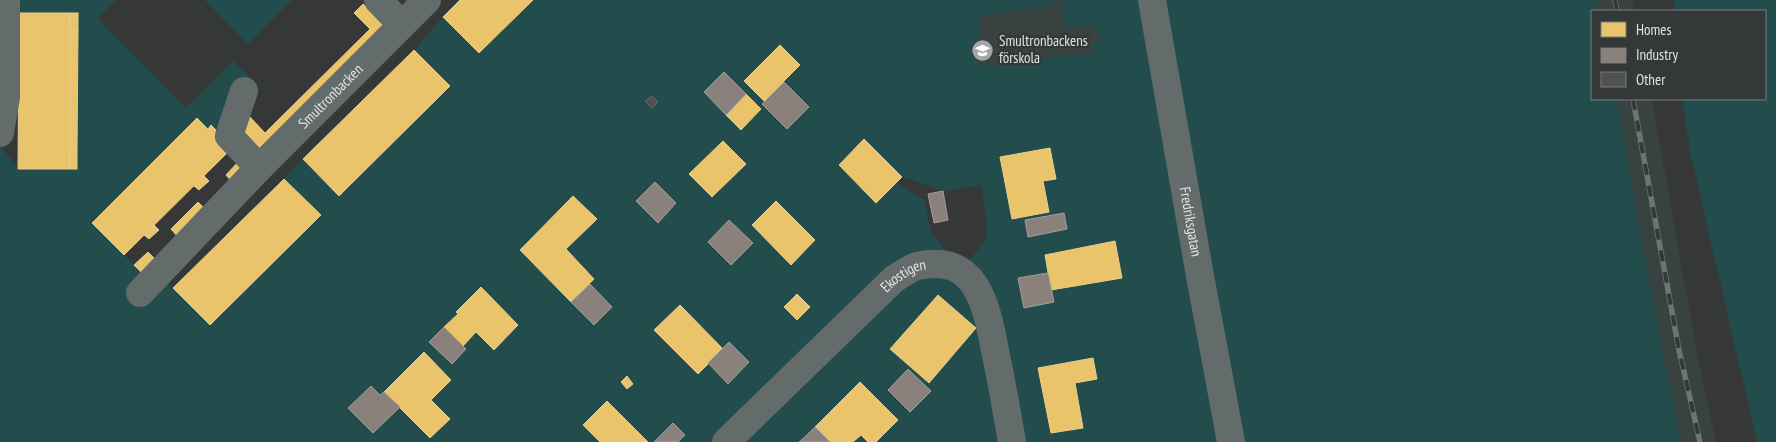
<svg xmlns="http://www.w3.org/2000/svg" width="1776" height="442" font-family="'PT Sans Narrow',sans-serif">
	<rect width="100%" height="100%" fill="#363737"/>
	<g fill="#384241">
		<path d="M793 0H1113L1123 62 974 81Z"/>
		<path d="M1597 0H1632L1635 11H1599Z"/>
		<path d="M1616 99H1652L1697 354 1716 442H1682L1665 366Z"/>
	</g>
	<g fill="#224d4c" fill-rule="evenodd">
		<path d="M6 0H116L98 19 186 108 233 61 258 84 253 89 229 136 212 125 208 129 196 119 92 222 142 273H159L210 325 321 216 284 179 303 159 339 196 450 87 414 50 443 17 479 53 533 0H1053V5L976 17 981 29 979 43 981 66 1092 53 1090 44 1100 42 1097 25 1066 29 1062 0H1597L1599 11H1592V99H1616L1665 366 1682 442H0V145L18 169H76L78 13H19ZM864 139 902 177 943 191 981 185 987 228 986 239 969 261 948 253 931 232 924 199 913 193 897 182 876 202 839 165Z"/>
		<path d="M205 0H292L248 45Z"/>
		<path d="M1674 0H1776V442H1757L1691 156 1682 99H1765V11H1674Z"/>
	</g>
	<g fill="#e9c46a" stroke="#e7cd8e">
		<path d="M460 0H533L479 53 443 17Z"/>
		<path d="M363 4 386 27 262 150 240 127 250 117 265 133 370 29 354 13Z"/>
		<path d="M19 13H70V169H18Z"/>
		<rect x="70" y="13" width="8" height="17"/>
		<path d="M70 30H78L77 151H70Z"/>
		<path d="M780 45 800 65 764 101 744 81Z"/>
		<path d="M414 50 450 86 339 196 303 159Z"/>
		<path d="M746 94 761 109 741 130 726 115Z"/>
		<path d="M197 118 229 151 124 255 92 223Z"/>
		<path d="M211 125 228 142 224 146 208 129Z"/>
		<path d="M864 139 902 177 876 203 839 165Z"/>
		<path d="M723 141 746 164 712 197 689 174Z"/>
		<path d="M1050 148 1056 179 1043 181 1049 212 1012 219 1000 157Z"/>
		<rect x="70" y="151" width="7" height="18"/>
		<path d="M239 161 247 169 233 183 226 175Z"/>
		<path d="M204 176 209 181 199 190 194 186Z"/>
		<path d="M284 179 321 215 210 325 173 288Z"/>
		<path d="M573 196 597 219 566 249 594 279 571 302 520 250Z"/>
		<path d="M776 201 815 240 791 265 752 225Z"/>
		<path d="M198 202 206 210 178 237 171 229Z"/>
		<path d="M154 225 159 230 149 239 144 235Z"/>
		<path d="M1115 241 1122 278 1051 290 1045 255Z"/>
		<path d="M148 252 156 260 142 273 134 265Z"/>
		<path d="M481 287 518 325 494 350 476 332 463 346 444 327 458 314 456 312Z"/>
		<path d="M797 294 810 307 797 320 784 307Z"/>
		<path d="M938 295 976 328 929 383 890 349Z"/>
		<path d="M680 305 723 349 698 374 654 330Z"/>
		<path d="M424 352 451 380 431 400 450 419 430 438 384 392Z"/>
		<path d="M1093 358 1097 379 1075 383 1083 428 1051 433 1038 368Z"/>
		<path d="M627 376 633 384 627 389 621 382Z"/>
		<path d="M860 382 898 420 876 442H868L861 435 853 442H830L815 427Z"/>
		<path d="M607 401 648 442H600L583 425Z"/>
	</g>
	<g fill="#8a817c" stroke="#a49e9b">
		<path d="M724 72 746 94 726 115 704 92Z"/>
		<path d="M784 82 809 107 787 129 762 104Z"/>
		<path d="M655 182 676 203 658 223 636 201Z"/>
		<path d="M943 191 948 220 934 223 928 194Z"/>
		<path d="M1064 213 1067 229 1028 237 1025 220Z"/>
		<path d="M729 220 753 243 731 265 708 242Z"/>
		<path d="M1048 273 1054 302 1024 308 1018 278Z"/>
		<path d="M590 284 612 307 594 325 571 302Z"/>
		<path d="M444 327 466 349 452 364 429 342Z"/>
		<path d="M729 342 749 362 728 384 708 363Z"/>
		<path d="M908 369 931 391 910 412 888 390Z"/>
		<path d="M371 386 380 395 384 392 400 407 373 433 348 408Z"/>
		<path d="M673 423 685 435 678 442H654Z"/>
		<path d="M815 427 830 442H799L807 435Z"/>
	</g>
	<path fill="#515151" stroke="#696868" d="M652 96 658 102 652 108 645 101Z"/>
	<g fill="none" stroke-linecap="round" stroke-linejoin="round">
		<g stroke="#636b6b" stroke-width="28">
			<path d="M378 0 402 25"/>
			<path id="s1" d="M1152 0 1200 276 1231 442"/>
			<path d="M244 91 229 136 259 168"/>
			<path d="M0 133 6 97V0"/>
			<path id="s2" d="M140 293 259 168 427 0"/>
			<path id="s3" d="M726 442 894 279C901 275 910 268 917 266 980 252 987 311 996 355 1002 384 1007 413 1012 442"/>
		</g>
		<defs>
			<g id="rail">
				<path d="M1615 0 1617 11"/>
				<path d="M1633 99 1679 350 1700 442"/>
			</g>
		</defs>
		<use href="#rail" stroke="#6f7473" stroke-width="5.5"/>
		<use href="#rail" stroke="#353838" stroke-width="4" stroke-dasharray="11" stroke-linecap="butt"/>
	</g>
	<defs>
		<symbol id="school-disc" viewBox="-11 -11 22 22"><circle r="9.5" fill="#a5a7a6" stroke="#353838"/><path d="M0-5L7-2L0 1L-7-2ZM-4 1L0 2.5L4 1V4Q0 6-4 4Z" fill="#fff"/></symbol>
	</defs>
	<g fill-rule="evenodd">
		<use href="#school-disc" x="970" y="38" width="25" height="25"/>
	</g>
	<g text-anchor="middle" stroke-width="5" stroke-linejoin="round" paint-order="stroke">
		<g font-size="15" fill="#e1e3e2" stroke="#353838" text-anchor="start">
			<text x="999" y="46">Smultronbackens<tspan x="999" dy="17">förskola</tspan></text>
		</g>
		<g font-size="15" fill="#e1e3e2" stroke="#353838">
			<text dy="5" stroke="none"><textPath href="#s2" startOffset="274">Smultronbacken</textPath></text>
			<text dy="5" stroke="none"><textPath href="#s1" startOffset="225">Fredriksgatan</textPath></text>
			<text dy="5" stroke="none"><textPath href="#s3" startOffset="244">Ekostigen</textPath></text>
		</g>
	</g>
	<rect x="1591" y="10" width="175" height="90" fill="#353838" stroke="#7a7c7c"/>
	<rect x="1601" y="22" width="25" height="15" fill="#e9c46a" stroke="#7a7c7c"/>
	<text x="1636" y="35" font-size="15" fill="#e1e3e2">Homes</text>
	<rect x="1601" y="48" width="25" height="15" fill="#8a817c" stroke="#7a7c7c"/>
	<text x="1636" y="60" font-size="15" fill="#e1e3e2">Industry</text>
	<rect x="1601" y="72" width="25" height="15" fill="#515151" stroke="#7a7c7c"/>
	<text x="1636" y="85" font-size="15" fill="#e1e3e2">Other</text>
</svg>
